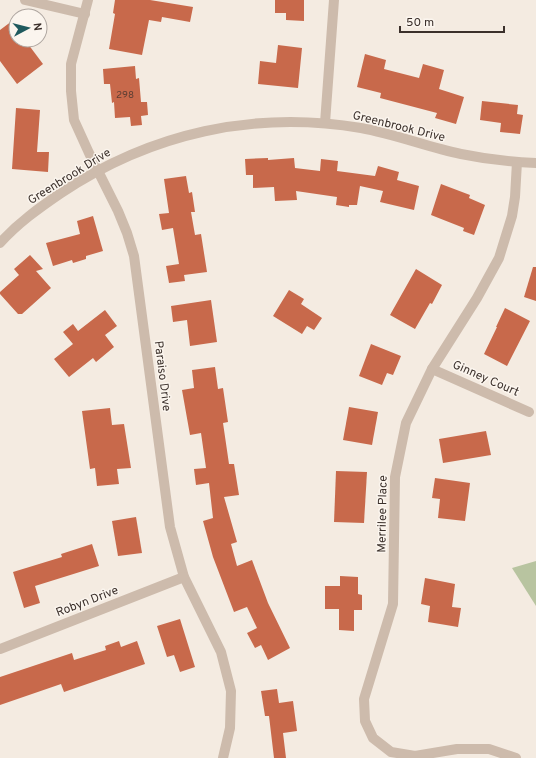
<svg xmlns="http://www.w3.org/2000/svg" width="536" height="758" font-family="Overpass,sans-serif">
	<rect width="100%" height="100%" fill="#f4ebe1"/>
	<path fill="#b8c4a0" d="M536 561V606L512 568Z"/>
	<g fill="#c8694b">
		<path d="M115 0H150L193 7 190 22 162 17 161 22 149 20 142 55 109 49 115 14 113 13Z"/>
		<path d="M275 0H304V21L286 20V13H275Z"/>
		<path d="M16 18V40H25L43 64 17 84 0 61V30Z"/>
		<path d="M278 45 302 48 298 88 258 84 260 61 276 63Z"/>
		<path d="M365 54 386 60 384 69 419 78 423 64 444 70 439 89 464 97 456 124 435 118 437 113 380 98 381 93 357 87Z"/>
		<path d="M135 66 136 79 139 78 141 102H147L148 115 141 116 142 125 131 126 130 117 115 118 114 102 112 103 110 84H104L103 69Z"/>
		<path d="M482 101 518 105 517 114 523 115 520 134 500 132 501 123 480 120Z"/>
		<path d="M16 108 40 110 37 152H49L48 172 12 169Z"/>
		<path d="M268 158V160L294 158 295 168 320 171 321 159 338 161 337 171 375 176 378 166 399 172 397 180 419 186 414 210 380 202 383 191 360 186 357 205H349V207L336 205 337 197 296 191 297 200 275 201 274 187 253 188V175H246L245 159Z"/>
		<path d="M186 176 189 193 192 192 195 212H191L195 235 201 234 207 272 184 275 185 281 169 283 166 266 179 264 173 228 162 230 159 214 169 213 164 179Z"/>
		<path d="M441 184 470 195 469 198 485 205 474 235 463 231 464 228 431 215Z"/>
		<path d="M93 216 103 251 86 256V259L73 263 72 260 53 266 46 243 80 234 77 221Z"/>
		<path d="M30 255 43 269 36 271 51 288 22 314H18L0 294V292L19 275 14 269Z"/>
		<path d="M533 267H536V301L524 297Z"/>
		<path d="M416 269 442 285 432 304 430 303 415 329 390 315Z"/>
		<path d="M289 290 304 299 301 304 322 318 314 330 307 326 302 334 273 316Z"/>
		<path d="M211 300 217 342 190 346 187 320 173 322 171 306Z"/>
		<path d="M505 308 530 321 507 366 484 354 497 327H496Z"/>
		<path d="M105 310 117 326 105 335 114 347 96 362 93 358 69 377 54 359 73 344 63 332 73 324 78 331Z"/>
		<path d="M371 344 401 356 393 375 387 373 382 385 359 376Z"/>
		<path d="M215 367 218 389 223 388 228 422 223 423 229 464H234L239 495 224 497 237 542 231 544 237 566 252 560 268 603 290 648 268 660 261 645 255 648 247 633 257 628 247 607 234 612 213 557 203 521 213 518 209 483 196 485 194 469 206 468 201 433 190 435 182 390 194 388 192 370Z"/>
		<path d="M349 407 378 412 372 445 343 440Z"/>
		<path d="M110 408 112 425 124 424 131 468 117 469 119 484 97 486 95 468 90 469 82 411Z"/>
		<path d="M486 431 491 455 443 463 439 439Z"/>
		<path d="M336 471 367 472 364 523 334 522Z"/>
		<path d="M435 478 470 483 465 521 438 518 440 499 432 498Z"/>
		<path d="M136 517 142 553 118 556 112 521Z"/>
		<path d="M92 544 99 566 35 586 40 603 24 608 13 572 62 557 61 554Z"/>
		<path d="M340 576 358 577V594L362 595V610H354V631L339 630V609H325V586H340Z"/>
		<path d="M425 578 455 584 452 607 461 608 458 627 428 622 430 606 421 604Z"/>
		<path d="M180 619 195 667 180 672 174 655 167 657 157 626Z"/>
		<path d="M119 641 121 647 137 641 145 664 64 692 61 684 0 705V677L72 653 74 660 106 650 105 646Z"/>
		<path d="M277 689 279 703 293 701 297 731 283 733 286 758H274L269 716H265L261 691Z"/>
	</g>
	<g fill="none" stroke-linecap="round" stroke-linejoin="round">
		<g stroke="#cdbbac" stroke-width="10">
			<path d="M25 0 85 14"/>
			<path d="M88 0 71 64V91L74 120 89 153 118 211 127 233 134 256 170 527 184 577 221 652 231 691 230 728 223 758"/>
			<path d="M325 123 334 0"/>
			<path d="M0 243C18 223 39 208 61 193 151 133 254 110 361 128 395 134 427 147 461 154 485 159 511 162 536 163"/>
			<path d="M432 369 529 412"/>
			<path d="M0 649 184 577"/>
			<path d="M516 758 489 749H457L415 756 391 752 373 738 365 721 364 699 393 604 395 477 406 423 432 369 477 298 499 258 512 216 515 197 517 162"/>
		</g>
	</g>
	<g text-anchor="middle" stroke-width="3" stroke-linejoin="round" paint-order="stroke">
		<g font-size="10" fill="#5e3e33">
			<text x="125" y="98">298</text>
		</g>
		<g font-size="12" fill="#3b302b" stroke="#fbf5ee">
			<text transform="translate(399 126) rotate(14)" y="4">Greenbrook Drive</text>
			<text transform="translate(69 176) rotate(-32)" y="4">Greenbrook Drive</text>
			<text transform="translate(163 376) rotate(83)" y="4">Paraiso Drive</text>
			<text transform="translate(486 378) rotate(24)" y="4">Ginney Court</text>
			<text transform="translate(382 514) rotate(-89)" y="4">Merrilee Place</text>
			<text transform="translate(87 601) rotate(-21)" y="4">Robyn Drive</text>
		</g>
	</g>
	<g transform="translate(28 28) rotate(83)"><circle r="19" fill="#fbf5ee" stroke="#aea6a0"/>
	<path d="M0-3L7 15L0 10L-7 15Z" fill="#1f5a5e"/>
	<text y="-6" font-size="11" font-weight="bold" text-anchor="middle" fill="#3b302b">N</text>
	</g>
	<path d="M400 26v6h104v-6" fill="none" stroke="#3b302b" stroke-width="2"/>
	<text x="406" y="26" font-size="12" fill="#3b302b" stroke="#fbf5ee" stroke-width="3" paint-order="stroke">50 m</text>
</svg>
